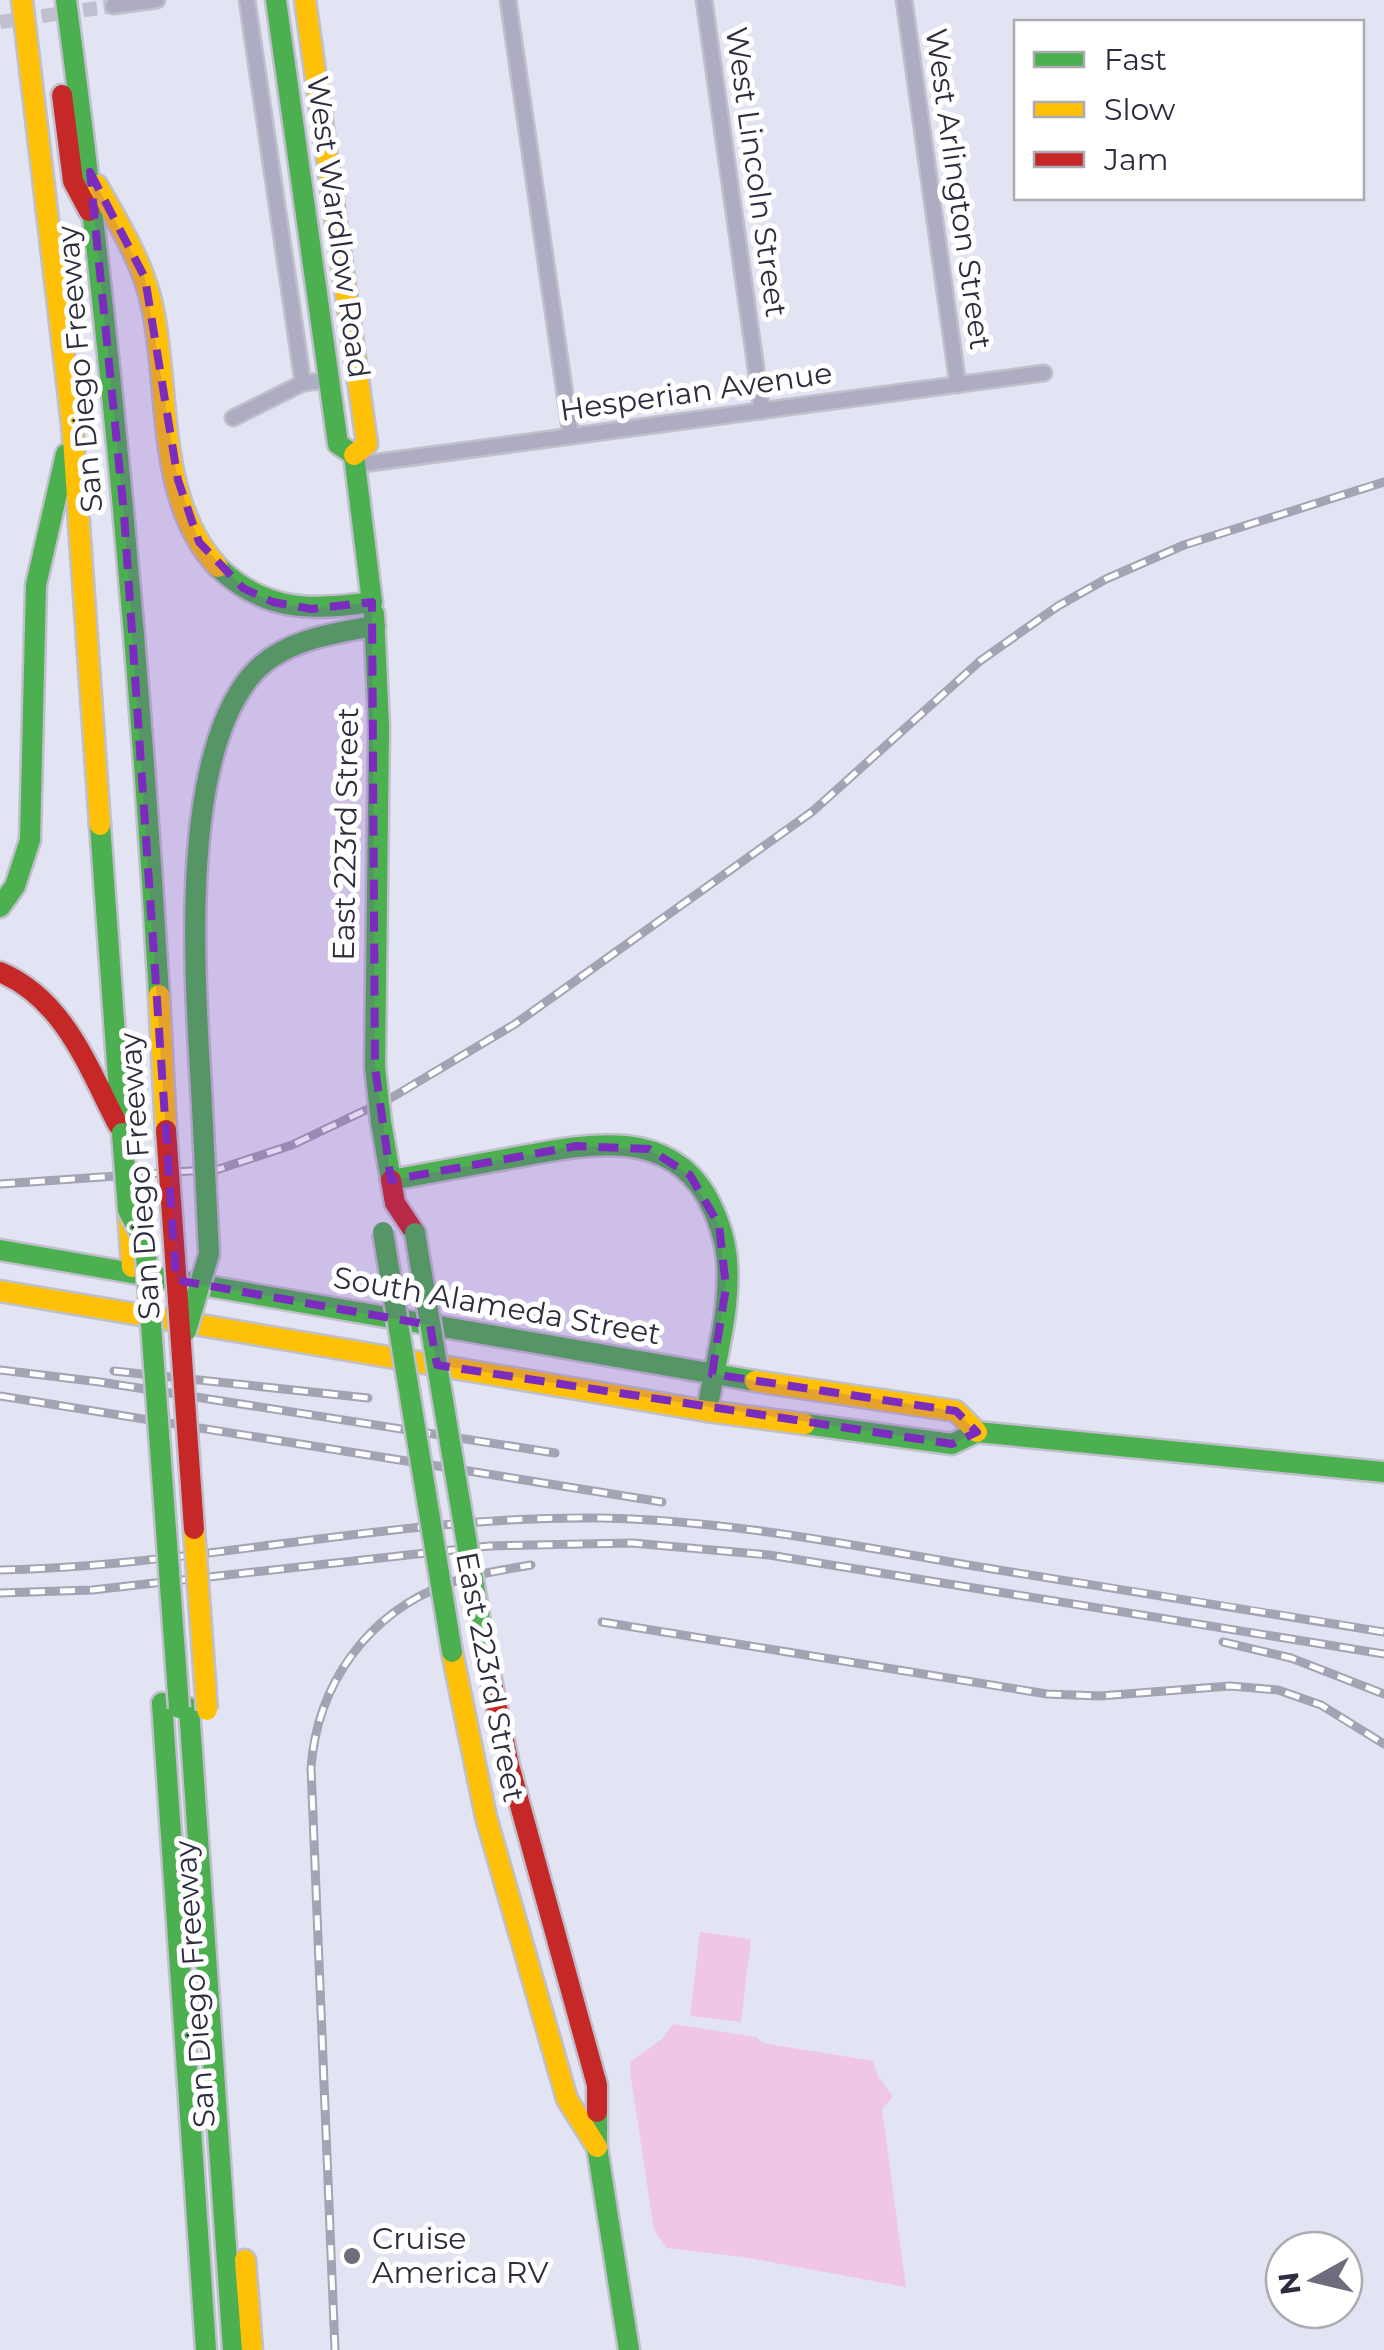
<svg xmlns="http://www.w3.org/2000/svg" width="1384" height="2350" font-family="Montserrat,sans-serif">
	<rect width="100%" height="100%" fill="#e3e4f3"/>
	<g fill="#efc7e5">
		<path d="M700 1932 751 1939 741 2022 690 2016Z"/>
		<path d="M673 2024 756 2037 763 2043 873 2061 878 2076 893 2097 882 2109 906 2287 743 2257 666 2248 654 2230 630 2072 631 2061 662 2039Z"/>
	</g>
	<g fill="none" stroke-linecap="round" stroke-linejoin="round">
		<path stroke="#bfbfcf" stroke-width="14" stroke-dasharray="14 7" stroke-linecap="butt" d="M0 22 113 6"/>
		<defs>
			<g id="street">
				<path d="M247 0 303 383"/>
				<path d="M508 0 571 436"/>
				<path d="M704 0 762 411"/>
				<path d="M904 0 958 385"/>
				<path d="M113 6 157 0"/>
				<path d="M233 418 303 383 330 380"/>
				<path d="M355 465 1044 373"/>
			</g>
			<g id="fast">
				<path d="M66 0C110 331 140 662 159 995"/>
				<path d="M276 0 338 444 354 455 372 602"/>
				<path d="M218 567C265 612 312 611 372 602"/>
				<path d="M374 614 379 727 375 1067"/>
				<path d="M100 825 122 1133"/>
				<path d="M0 907 15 886 30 840 36 585 66 454"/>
				<path d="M381 1122 391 1180C431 1173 471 1165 511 1158 579 1146 663 1124 706 1195 717 1215 725 1237 727 1260 731 1310 715 1362 707 1411"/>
				<path d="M203 1127C198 1010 173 771 250 677 279 641 332 633 375 626"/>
				<path d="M0 1250 755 1381"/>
				<path d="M805 1424 952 1444 977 1432 1384 1472"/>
				<path d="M162 1703 206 2350"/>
				<path d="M189 1708 233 2350"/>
				<path d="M597 2112V2147L629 2350"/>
			</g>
			<g id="slow">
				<path d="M22 0 72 424 100 825"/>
				<path d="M305 0 367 444 354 455"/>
				<path d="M97 185C120 226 144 264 153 310 170 393 156 501 218 567"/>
				<path d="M159 995 166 1130"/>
				<path d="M128 1210 132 1267"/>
				<path d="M0 1291 707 1411 805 1424"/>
				<path d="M755 1381 956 1411 977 1432"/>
				<path d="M452 1652 486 1817 567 2099 597 2147"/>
				<path d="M245 2260 252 2350"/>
			</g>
			<g id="jam">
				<path d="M62 95 73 181 89 211"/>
				<path d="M0 972C64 999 88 1067 118 1125"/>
				<path d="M391 1180 395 1203 415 1233"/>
				<path d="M484 1646 509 1765 597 2085V2112"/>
			</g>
		</defs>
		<use href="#street" stroke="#c0c0cd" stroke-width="19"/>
		<use href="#fast" stroke="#c0c0cd" stroke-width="25"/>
		<use href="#slow" stroke="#c0c0cd" stroke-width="25"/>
		<use href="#jam" stroke="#c0c0cd" stroke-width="25"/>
		<use href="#street" stroke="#adacc3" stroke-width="14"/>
		<use href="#fast" stroke="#4caf50" stroke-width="20"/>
		<use href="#slow" stroke="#ffc107" stroke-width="20"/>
		<use href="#jam" stroke="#c62828" stroke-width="20"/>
		<defs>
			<g id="rail">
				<path d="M0 1184 219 1169 292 1145 391 1098 515 1024 813 811 980 661 1058 606 1106 579 1184 545 1384 482"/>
				<path d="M0 1370 100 1382 555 1453"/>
				<path d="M114 1371 368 1398"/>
				<path d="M0 1396 662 1502"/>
				<path d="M0 1570C201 1566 399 1515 601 1518 726 1520 851 1545 974 1566 1111 1588 1248 1609 1384 1632"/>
				<path d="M0 1593 92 1590 489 1546 632 1543 769 1555 1384 1654"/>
				<path d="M602 1622 1047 1694 1100 1696 1230 1686 1278 1690 1321 1705 1384 1744"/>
				<path d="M1223 1642 1291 1658 1384 1694"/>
				<path d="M335 2350 311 1768C317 1684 368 1613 447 1584 474 1574 503 1570 531 1565"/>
			</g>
		</defs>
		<use href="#rail" stroke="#a2a3b3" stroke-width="9"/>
		<use href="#rail" stroke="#fff" stroke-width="5" stroke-dasharray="15" stroke-linecap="butt"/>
		<defs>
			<g id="fast-bridge">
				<path d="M375 1067 381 1122"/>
				<path d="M122 1133 128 1210 145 1242 179 1708"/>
				<path d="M383 1232 452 1652"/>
				<path d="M415 1233 484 1646"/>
				<path d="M186 1331 209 1254 203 1127"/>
			</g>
			<path id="slow-bridge" d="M194 1529 207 1710"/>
			<path id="jam-bridge" d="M166 1130 194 1529"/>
		</defs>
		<use href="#fast-bridge" stroke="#c0c0cd" stroke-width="25" stroke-linecap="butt"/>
		<use href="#slow-bridge" stroke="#c0c0cd" stroke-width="25" stroke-linecap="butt"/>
		<use href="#jam-bridge" stroke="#c0c0cd" stroke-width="25" stroke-linecap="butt"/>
		<use href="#fast-bridge" stroke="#4caf50" stroke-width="20"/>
		<use href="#slow-bridge" stroke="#ffc107" stroke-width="20"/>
		<use href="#jam-bridge" stroke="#c62828" stroke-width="20"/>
	</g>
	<path fill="#7b2cbf" fill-opacity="0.2" stroke="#7b2cbf" stroke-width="8" stroke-dasharray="20 12" stroke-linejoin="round" d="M90 172 145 278 178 480 199 542 243 588 273 602 311 609 372 602 375 1067 391 1180 577 1146 649 1149 690 1175 719 1225 726 1287 712 1374 956 1411 977 1432 952 1444 437 1365 430 1325 176 1280 124 514Z"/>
	<circle fill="#6d6d7e" stroke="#fff" stroke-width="4" cx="352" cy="2256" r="10"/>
	<g text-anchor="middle" stroke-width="10" stroke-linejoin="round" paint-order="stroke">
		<g font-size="30" fill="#2d2d3f" stroke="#fff">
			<text transform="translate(756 172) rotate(82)" y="10">West Lincoln Street</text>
			<text transform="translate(958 189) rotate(82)" y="10">West Arlington Street</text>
			<text transform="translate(338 227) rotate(82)" y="10">West Wardlow Road</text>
			<text transform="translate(80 369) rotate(-95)" y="10">San Diego Freeway</text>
			<text transform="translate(696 392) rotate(-8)" y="10">Hesperian Avenue</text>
			<text transform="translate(346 834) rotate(-89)" y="10">East 223rd Street</text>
			<text transform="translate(140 1176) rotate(-94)" y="10">San Diego Freeway</text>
			<text transform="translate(497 1306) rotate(10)" y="10">South Alameda Street</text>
			<text transform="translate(490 1677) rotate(79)" y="10">East 223rd Street</text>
			<text transform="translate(195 1984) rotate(-94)" y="10">San Diego Freeway</text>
		</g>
		<g font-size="30" fill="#2d2d3f" stroke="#fff" text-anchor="start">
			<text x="372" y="2249">Cruise<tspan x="372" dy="34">America RV</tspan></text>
		</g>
	</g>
	<rect x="1014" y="20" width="350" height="180" fill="#ffffff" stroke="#ababb2" stroke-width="2.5"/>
	<rect x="1034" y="52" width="50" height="15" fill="#4caf50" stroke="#ababb2" stroke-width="2.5"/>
	<text x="1104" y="70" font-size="30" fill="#2d2d3f">Fast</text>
	<rect x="1034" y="102" width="50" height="15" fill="#ffc107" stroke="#ababb2" stroke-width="2.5"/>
	<text x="1104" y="120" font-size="30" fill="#2d2d3f">Slow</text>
	<rect x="1034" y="152" width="50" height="15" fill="#c62828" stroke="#ababb2" stroke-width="2.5"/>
	<text x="1104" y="170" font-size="30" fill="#2d2d3f">Jam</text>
	<g transform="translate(1314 2280) rotate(262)"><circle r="48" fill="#ffffff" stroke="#ababb2" stroke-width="2.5"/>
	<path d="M0-8L18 38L0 25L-18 38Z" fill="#6d6d7e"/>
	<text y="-15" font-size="28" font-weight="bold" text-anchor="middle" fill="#2d2d3f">N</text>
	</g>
</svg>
